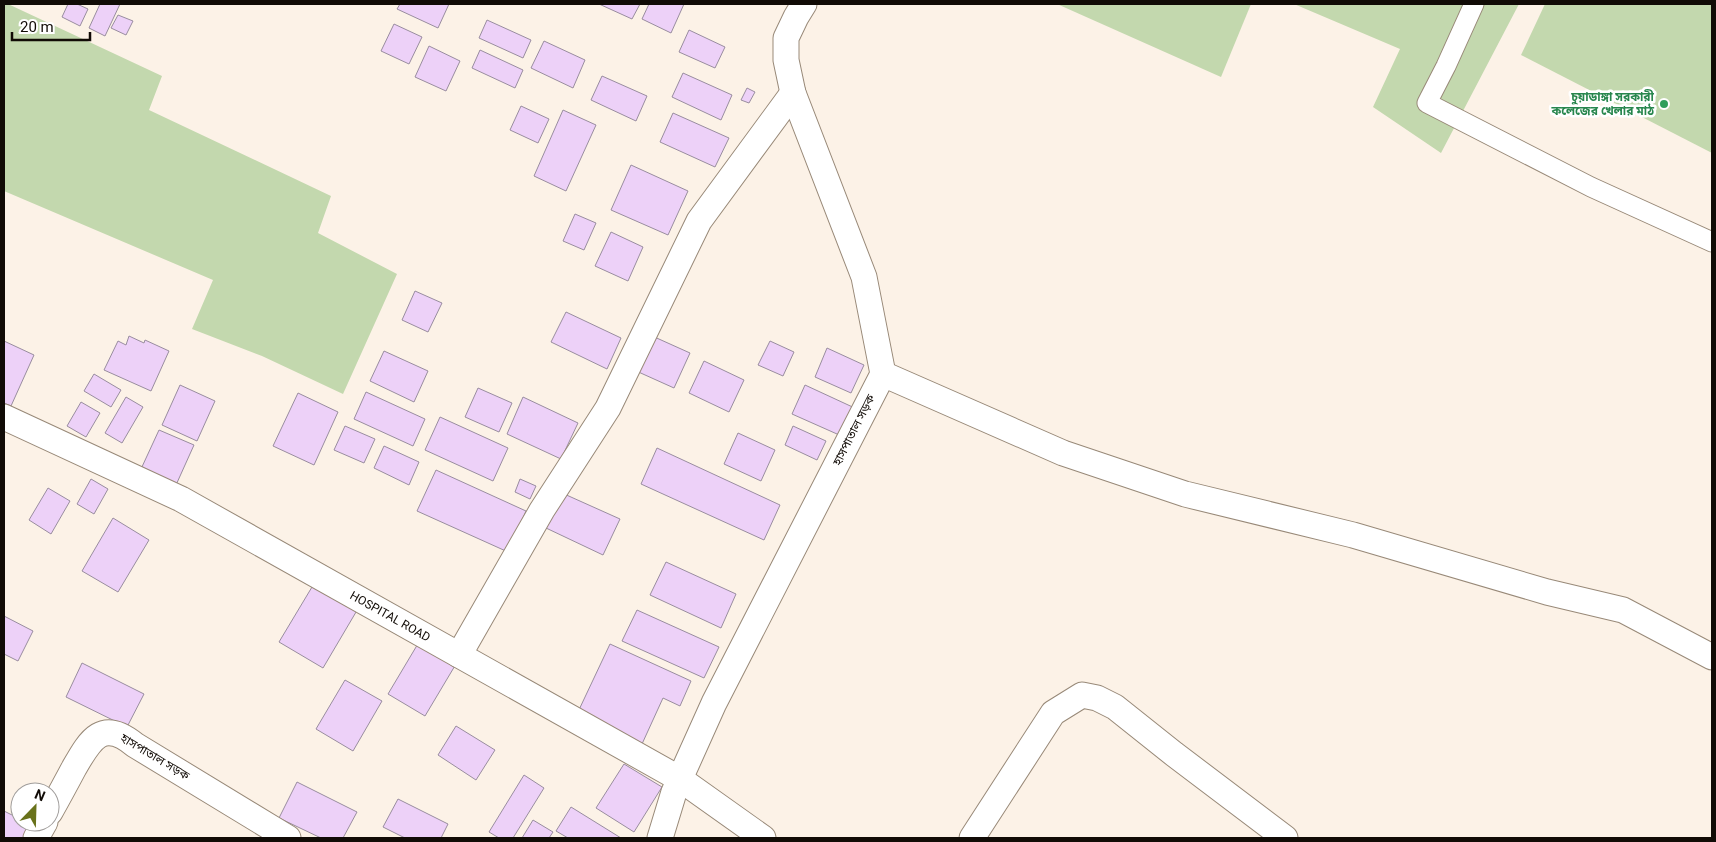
<svg xmlns="http://www.w3.org/2000/svg" width="1716" height="842" font-family="Roboto,'Noto Sans Bengali',sans-serif">
	<rect width="100%" height="100%" fill="#fcf2e7"/>
	<g fill="#c3d8ae">
		<path d="M4 4H8L162 76 149 110 331 196 318 233 397 274 343 394 262 356 192 329 213 280 4 191Z"/>
		<path d="M1057 4H1251L1221 77Z"/>
		<path d="M1294 4H1519L1441 153 1373 107 1400 49Z"/>
		<path d="M1545 4H1712V153L1521 55Z"/>
	</g>
	<g fill="#edd1f8" stroke="#998d9f">
		<path d="M68 4H77L88 9 80 26 62 17Z"/>
		<path d="M100 4H120L105 36 89 28Z"/>
		<path d="M400 4H449L438 28 397 9Z"/>
		<path d="M599 4H640L632 19Z"/>
		<path d="M649 4H684L671 33 642 19Z"/>
		<path d="M118 15 133 21 126 35 111 28Z"/>
		<path d="M487 20 531 40 523 58 479 38Z"/>
		<path d="M394 24 422 37 409 64 381 51Z"/>
		<path d="M689 30 725 47 715 68 679 52Z"/>
		<path d="M544 41 585 60 573 88 531 68Z"/>
		<path d="M429 46 460 61 446 91 415 77Z"/>
		<path d="M480 50 523 70 515 88 472 68Z"/>
		<path d="M683 73 732 95 721 120 672 97Z"/>
		<path d="M602 76 647 96 636 121 591 100Z"/>
		<path d="M747 88 755 92 749 103 741 100Z"/>
		<path d="M521 106 549 119 538 143 510 130Z"/>
		<path d="M563 110 596 125 566 191 534 176Z"/>
		<path d="M673 113 729 138 715 167 660 142Z"/>
		<path d="M631 165 688 191 668 235 611 210Z"/>
		<path d="M575 214 596 223 584 250 563 241Z"/>
		<path d="M611 232 643 247 628 281 595 266Z"/>
		<path d="M415 291 442 303 428 332 402 320Z"/>
		<path d="M566 312 621 338 607 369 551 342Z"/>
		<path d="M650 335 690 353 674 388 634 370Z"/>
		<path d="M129 336 144 343 145 340 169 351 151 391 104 370 118 341 126 345Z"/>
		<path d="M4 341 34 355 11 406 4 403Z"/>
		<path d="M770 341 794 352 783 376 758 365Z"/>
		<path d="M827 348 864 365 851 393 815 377Z"/>
		<path d="M384 351 428 371 414 402 370 381Z"/>
		<path d="M704 361 744 380 729 412 689 393Z"/>
		<path d="M94 374 121 390 111 407 84 391Z"/>
		<path d="M180 385 215 401 197 441 162 425Z"/>
		<path d="M805 385 859 410 846 438 792 414Z"/>
		<path d="M478 388 512 403 499 432 465 417Z"/>
		<path d="M366 392 425 419 413 446 354 419Z"/>
		<path d="M298 393 338 412 314 465 273 446Z"/>
		<path d="M126 397 143 407 122 443 105 433Z"/>
		<path d="M523 397 578 423 561 459 507 434Z"/>
		<path d="M81 402 100 413 86 437 67 426Z"/>
		<path d="M440 417 508 448 493 481 425 450Z"/>
		<path d="M345 426 375 439 364 463 334 450Z"/>
		<path d="M793 426 826 441 817 460 785 445Z"/>
		<path d="M159 430 194 445 176 485 141 469Z"/>
		<path d="M738 433 775 450 761 481 724 464Z"/>
		<path d="M384 446 419 462 409 485 374 468Z"/>
		<path d="M657 448 780 505 764 540 641 484Z"/>
		<path d="M436 470 526 511 508 552 417 511Z"/>
		<path d="M91 479 108 489 94 514 77 504Z"/>
		<path d="M520 479 536 486 530 499 515 492Z"/>
		<path d="M48 488 70 501 51 534 29 520Z"/>
		<path d="M562 493 620 519 603 555 546 528Z"/>
		<path d="M113 518 149 540 118 592 82 571Z"/>
		<path d="M666 562 736 594 721 628 650 595Z"/>
		<path d="M315 582 359 607 323 668 279 642Z"/>
		<path d="M637 610 719 647 704 678 622 641Z"/>
		<path d="M4 616 33 631 18 661 4 654Z"/>
		<path d="M419 642 456 664 425 716 388 694Z"/>
		<path d="M610 644 691 681 680 706 663 698 642 744 577 714Z"/>
		<path d="M82 663 144 694 127 727 66 697Z"/>
		<path d="M345 680 382 701 353 751 316 729Z"/>
		<path d="M456 726 495 750 476 780 438 755Z"/>
		<path d="M624 764 662 787 634 832 596 808Z"/>
		<path d="M524 775 544 788 513 838H499L489 832Z"/>
		<path d="M297 782 357 812 343 838H321L279 818Z"/>
		<path d="M398 799 448 824 441 838H405L383 827Z"/>
		<path d="M571 807 621 838H568L556 831Z"/>
		<path d="M4 811 20 819V822H26L38 828 32 838H4Z"/>
		<path d="M533 820 553 832 549 838H522Z"/>
	</g>
	<g fill="none" stroke-linecap="round" stroke-linejoin="round">
		<defs>
			<path id="pedestrian" d="M1474 4 1446 66 1427 103 1591 187 1712 242"/>
			<g id="minor">
				<path d="M883 374 1063 453 1185 494 1353 535 1547 592 1623 610 1712 657"/>
				<path id="s1" d="M4 417 181 499 680 779 763 838"/>
				<path d="M459 655 542 510 608 408 699 221 793 93"/>
				<path d="M50 812C58 798 66 783 74 768 90 740 102 718 135 745L288 838"/>
				<path d="M36 838 45 822"/>
				<path d="M660 838 674 792 714 703 883 374 864 277 793 93 786 60V38L796 17 804 4"/>
				<path d="M972 838 1053 713 1082 695 1097 698 1115 707 1174 754 1285 838"/>
			</g>
		</defs>
		<use href="#pedestrian" stroke="#988978" stroke-width="21"/>
		<use href="#minor" stroke="#988978" stroke-width="27"/>
		<use href="#pedestrian" stroke="#fff" stroke-width="19"/>
		<use href="#minor" stroke="#fff" stroke-width="25"/>
	</g>
	<circle fill="#2e9e5b" stroke="#fff" stroke-width="2" cx="1664" cy="104" r="5"/>
	<g text-anchor="middle" stroke-width="5" stroke-linejoin="round" paint-order="stroke">
		<g font-size="12" font-weight="bold" fill="#27864d" stroke="#fff" text-anchor="end">
			<text x="1654" y="101">চুয়াডাঙ্গা সরকারী<tspan x="1654" dy="14">কলেজের খেলার মাঠ</tspan></text>
		</g>
		<g font-size="12" fill="#110b06" stroke="#fff">
			<text transform="translate(854 430) rotate(-63)" y="4">হাসপাতাল সড়ক</text>
			<text dy="4" stroke="none"><textPath href="#s1" startOffset="435">HOSPITAL ROAD</textPath></text>
			<text transform="translate(155 757) rotate(31)" y="4">হাসপাতাল সড়ক</text>
		</g>
	</g>
	<rect width="1716" height="842" fill="none" stroke="#110b06" stroke-width="10"/>
	<g transform="translate(35 807) rotate(23)"><circle r="24" fill="#ffffff" stroke="#a09d9b"/>
	<path d="M0-4L9 19L0 12L-9 19Z" fill="#69721b"/>
	<text y="-8" font-size="14" font-weight="bold" text-anchor="middle" fill="#110b06">N</text>
	</g>
	<path d="M12 32v8h78v-8" fill="none" stroke="#110b06" stroke-width="2.5"/>
	<text x="20" y="32" font-size="15" fill="#110b06" stroke="#ffffff" stroke-width="4" paint-order="stroke">20 m</text>
</svg>
